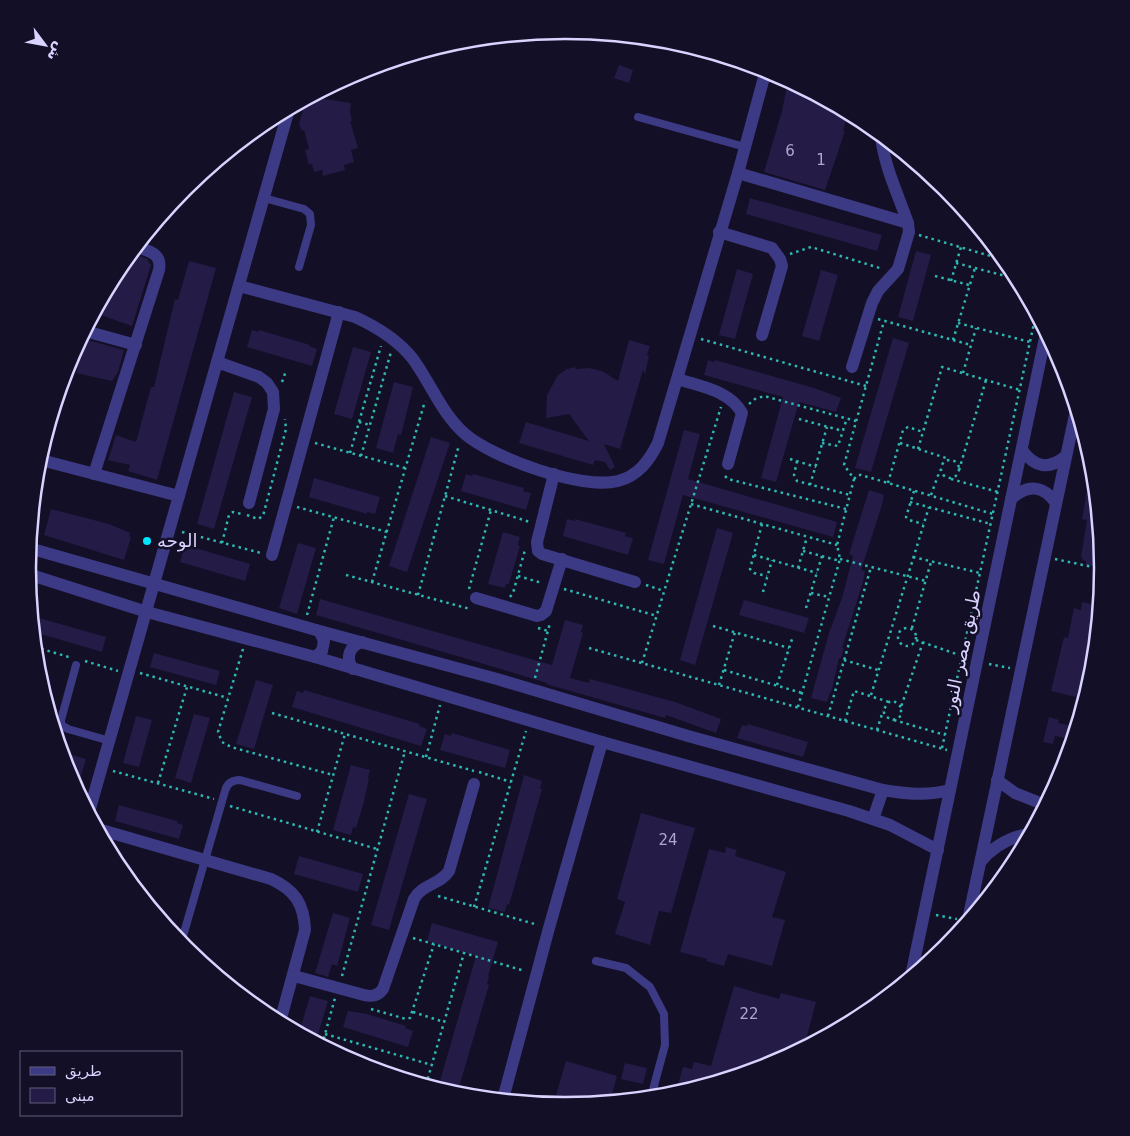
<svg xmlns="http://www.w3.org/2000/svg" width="1130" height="1136" font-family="'DejaVu Sans',Cairo,sans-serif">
	<rect width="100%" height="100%" fill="#130f26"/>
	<g fill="#241b47">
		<path d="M619 65 633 70 629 83 614 78Z"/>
		<path d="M788 81 848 113 843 131H845L825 190 764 172 782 111Z"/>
		<path d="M325 99 351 103 350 113 352 121H350L358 148 351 150 354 162 344 165 345 170 323 176 322 170 314 172 312 164 309 165 305 150 309 149 304 130 302 131 299 124 305 103Z"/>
		<path d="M750 198 882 235 877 251 746 214Z"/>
		<path d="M916 251 931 255 913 321 898 317Z"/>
		<path d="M132 253 147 259 151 265 132 326 95 313 118 269Z"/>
		<path d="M189 261 216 268 157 480 128 471 130 465 108 460 116 435 136 442 151 387H154L175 299 178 300Z"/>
		<path d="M737 269 753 274 735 339 719 335Z"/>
		<path d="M821 270 838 275 819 341 802 336Z"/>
		<path d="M252 330 259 332V330L310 345 309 346 317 349 312 366 247 347Z"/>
		<path d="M893 338 909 343 871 472 855 468Z"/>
		<path d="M84 339 124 350 118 372 112 381 76 373 78 368 68 365 80 341 84 342Z"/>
		<path d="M629 340 650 346 647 355 649 356 645 374 643 370 620 449 604 444 615 467 610 470 605 462 595 460 593 465 519 443 526 422 589 441 569 414 546 418 547 395 558 375 567 369 575 367 576 369 589 368 602 371 618 381Z"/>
		<path d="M353 347 371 352 352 419 334 414Z"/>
		<path d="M708 360 714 362 715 360 814 388 841 398 836 412 799 402 776 482 761 478 783 397 704 375Z"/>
		<path d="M394 382 413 387 401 435 398 434 393 453 376 448Z"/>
		<path d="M234 392 252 397 214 529 197 524Z"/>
		<path d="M684 430 700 434 688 479 837 522 833 537 683 495 664 564 648 560Z"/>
		<path d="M431 437 450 443 407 572 389 566Z"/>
		<path d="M1090 472H1093L1102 568 1086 565V561L1082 560 1083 558 1081 557 1087 520 1082 519Z"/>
		<path d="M466 474 472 476 473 474 524 488 523 491 531 493 526 510 461 491Z"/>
		<path d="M314 478 380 497 375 514 367 512V514L309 497Z"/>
		<path d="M869 490 884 495 882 505 861 570 865 571 863 582 842 648H844L841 658H839L831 693 830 692 827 702 811 698 829 633 842 598 853 556 849 554Z"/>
		<path d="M51 509 109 524 130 533 129 536 131 537 124 560 44 535Z"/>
		<path d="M567 519 575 521V519L626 533 625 536 633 538 628 555 563 536Z"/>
		<path d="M717 528 733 533 695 665 680 660Z"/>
		<path d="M503 532 520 537 518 545 520 546 509 584H506L505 588 488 584Z"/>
		<path d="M298 543 316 548 297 614 279 608Z"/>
		<path d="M185 545 250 564 245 581 180 562Z"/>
		<path d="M320 599 552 665 565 620 583 625 581 632 583 633 570 678 589 683 590 679 609 684 675 702 721 719 716 733 666 715 665 718 546 684 547 683 464 658 316 615Z"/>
		<path d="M744 600 809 618 804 633 739 615Z"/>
		<path d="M1082 602 1099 606 1092 673 1084 699 1051 691 1064 637 1068 638 1074 608 1081 610Z"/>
		<path d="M32 616 106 637 102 652 34 632Z"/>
		<path d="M154 653 220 671 216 685 150 667Z"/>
		<path d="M256 680 273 685 254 749 236 744Z"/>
		<path d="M304 690 420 724 419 726 427 729 421 746 292 707 297 691 303 693Z"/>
		<path d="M194 714 210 718 191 783 175 778Z"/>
		<path d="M136 716 152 720 139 767 123 763Z"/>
		<path d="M1049 717 1059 720 1058 723 1073 726 1070 739 1055 736 1053 744 1043 742Z"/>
		<path d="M748 724 808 742 803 757 737 738 742 725 747 726Z"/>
		<path d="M452 733 510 750 505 768 440 750 445 734 451 736Z"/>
		<path d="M68 754 86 759 77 790 68 773 65 764Z"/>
		<path d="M351 765 370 770 368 778H369L363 805 356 828 353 827 351 835 333 830Z"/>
		<path d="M524 775 542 781 540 789H542L509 905 507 904 505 912 488 908Z"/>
		<path d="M409 794 427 799 389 930 371 925Z"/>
		<path d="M119 805 177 821V823L183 825 179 839 115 821Z"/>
		<path d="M641 813 695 828 671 913 659 911 650 945 615 934 625 902 617 899Z"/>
		<path d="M726 847 737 850 735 856 786 872 772 917 785 920 772 966 728 954 724 966 706 961 707 959 680 952 709 849 725 853Z"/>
		<path d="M299 856 363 874 358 892 294 874Z"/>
		<path d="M333 913 350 918 337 966 332 964 328 977 315 973Z"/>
		<path d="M432 923 498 942 488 976 489 977 487 984 489 985 457 1094 438 1088 476 956 427 941Z"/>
		<path d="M734 986 779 999 781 993 816 1002 804 1047 770 1065 692 1088 678 1085 683 1067 692 1069 694 1062 711 1066Z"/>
		<path d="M310 996 328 1001 316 1041 299 1033Z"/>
		<path d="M348 1011 367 1014 406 1026 405 1028 413 1031 408 1047 343 1027Z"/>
		<path d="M566 1061 617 1076 610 1101 566 1105 560 1104 562 1097 556 1095Z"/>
		<path d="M625 1063 647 1068 643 1084 621 1079Z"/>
	</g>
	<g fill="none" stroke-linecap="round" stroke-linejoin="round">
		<g stroke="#2fb8b0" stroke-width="2.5" stroke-dasharray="2.5 4" stroke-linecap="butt">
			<path d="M919 235 1004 260"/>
			<path d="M790 254 811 247 883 269"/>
			<path d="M956 263 1017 279"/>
			<path d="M935 276 969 285"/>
			<path d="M951 281 961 247"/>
			<path d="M878 319 971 345"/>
			<path d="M958 323 1030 342"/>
			<path d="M701 339 866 386"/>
			<path d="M953 340 975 268"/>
			<path d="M963 373 976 328"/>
			<path d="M282 382 286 371"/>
			<path d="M749 404 755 399 764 396 856 421"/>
			<path d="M799 419 843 431"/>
			<path d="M359 422 370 425"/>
			<path d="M315 443 405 468"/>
			<path d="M822 443 838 446 847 418"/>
			<path d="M900 443 949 459"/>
			<path d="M918 449 942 367 1020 390"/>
			<path d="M350 453 381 346"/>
			<path d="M361 456 391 352"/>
			<path d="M790 459 816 467"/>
			<circle cx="950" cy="469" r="9"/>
			<path d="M797 461 794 475 797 481 850 495"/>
			<path d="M959 470 986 380"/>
			<path d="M725 476 728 479 846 509"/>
			<path d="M854 479 858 475H861L993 514"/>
			<path d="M951 479 998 492"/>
			<path d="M888 483 903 430 908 427 923 432"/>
			<path d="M810 485 827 427"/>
			<path d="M914 491 906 517 909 520 923 524"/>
			<path d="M931 495 940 470"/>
			<path d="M445 496 530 522"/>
			<path d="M910 502 991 524"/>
			<path d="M691 504 837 545"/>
			<path d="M297 507 387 532"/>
			<path d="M247 515 258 519 263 516 286 429 285 419"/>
			<path d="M762 524 750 569 754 573 767 576"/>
			<path d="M182 532 261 553"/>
			<path d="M222 543 229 515 233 512 242 514"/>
			<path d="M803 551 840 561"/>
			<path d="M754 555 817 573"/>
			<path d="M913 557 980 573"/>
			<path d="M840 559 926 581"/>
			<path d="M1055 559 1102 569"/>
			<path d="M798 568 807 537"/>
			<path d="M346 575 470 609"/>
			<path d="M518 576 542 583"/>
			<path d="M372 582 425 401"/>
			<path d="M646 585 664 591"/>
			<path d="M469 589 491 510"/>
			<path d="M564 589 657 616"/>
			<path d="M763 592 772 560"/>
			<path d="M811 593 829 597"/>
			<path d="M418 595 459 445"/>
			<path d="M510 597 513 593 525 550"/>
			<path d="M806 608 822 556"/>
			<path d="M307 615 334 517"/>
			<path d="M713 626 789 648"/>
			<circle cx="907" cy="637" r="9"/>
			<path d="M538 628 548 631"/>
			<path d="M912 628 931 562"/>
			<path d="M916 640 962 656"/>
			<path d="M35 647 72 658"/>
			<path d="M589 648 947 750"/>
			<path d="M243 649 218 732 222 742 231 747 333 775"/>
			<path d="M844 660 878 670"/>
			<path d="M85 661 118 671"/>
			<path d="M642 663 721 407"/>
			<path d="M989 664 1010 668"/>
			<path d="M724 670 802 693"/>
			<path d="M140 673 228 698"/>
			<path d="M535 678 550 623"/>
			<path d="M719 685 735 632"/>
			<path d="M777 685 793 636"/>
			<path d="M871 695 929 507"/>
			<path d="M798 707 840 559 837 545 854 479 844 465 884 321"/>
			<path d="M901 707 894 701 889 702 883 710C885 716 887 718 893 720L901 716V707L923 642"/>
			<path d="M272 713 474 771"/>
			<path d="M828 716 871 567"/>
			<path d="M894 720 945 735"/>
			<path d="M845 721 854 691 889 702"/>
			<path d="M877 730 883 711"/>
			<path d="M60 745 61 741 65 739"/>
			<path d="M942 748 1036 314"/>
			<path d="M426 757 440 705"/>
			<path d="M113 771 214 799"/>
			<path d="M479 772 511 782"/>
			<path d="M158 783 187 687"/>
			<path d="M230 806 377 849"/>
			<path d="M317 832 345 734"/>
			<path d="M438 896 538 925"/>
			<path d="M474 907 526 731"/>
			<path d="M936 915 957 919"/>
			<path d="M413 938 525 971"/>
			<path d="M342 976 405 751"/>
			<path d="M371 1009 406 1019 410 1018 434 944"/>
			<path d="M413 1012 444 1022"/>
			<path d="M325 1034 432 1065"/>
			<path d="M322 1045 335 998"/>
			<path d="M426 1085 464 953"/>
		</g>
		<g stroke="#3d3a85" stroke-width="8">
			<path d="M638 117 745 147"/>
			<path d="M264 198 304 209 310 214 311 225 299 267"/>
			<path d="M76 665 61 720V725L68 729 110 741"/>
			<path d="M181 943 225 791C227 783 232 780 240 780L297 796"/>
			<path d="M596 961 626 968 650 987 664 1014 665 1045 651 1097"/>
		</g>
		<g stroke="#3d3a85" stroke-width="12">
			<path d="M738 173 908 223"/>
			<path d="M719 232 772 248 780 259 782 266 762 335"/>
			<path d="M239 286 355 317C377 327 398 340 413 359 431 384 442 414 465 434 493 458 581 490 618 481 638 476 649 461 658 443L738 173 766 70"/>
			<path d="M85 331 136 345"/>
			<path d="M217 362 259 377 267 383 273 392 274 409 249 503"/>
			<path d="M852 367 872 303 878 291 898 269 909 232 908 223C898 194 884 166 881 136"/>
			<path d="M678 379C701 387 729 390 742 413L728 464"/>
			<path d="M41 460 179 496"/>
			<path d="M94 474 159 270C162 254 150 251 137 247"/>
			<path d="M554 474 537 542 538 551 542 554 635 582"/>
			<path d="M29 548 316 630 497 679 688 736 883 790C906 794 927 796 950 790"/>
			<path d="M272 555 339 312"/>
			<path d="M28 574 147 612 315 657 602 742 849 811 890 825 938 850"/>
			<path d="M476 598 537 616 541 615 546 611 562 559"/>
			<path d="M315 657 322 651 324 641 320 632 316 630"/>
			<path d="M353 669C345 658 349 646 362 642"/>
			<path d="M997 780 1015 793 1045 805"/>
			<path d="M89 812 289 109"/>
			<path d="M873 819 883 790"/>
			<path d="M98 829 271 879C295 890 304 904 305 930L280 1022"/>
			<path d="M981 861C994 846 1009 837 1029 834"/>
			<path d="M294 976 364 995C372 997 378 996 383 989L414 899C422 884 440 885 449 871L474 784"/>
			<path d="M503 1099 549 928 602 742"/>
		</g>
		<g stroke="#3d3a85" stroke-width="12">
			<path d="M1022 450C1035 468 1049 470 1066 456"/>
			<path d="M1011 499C1028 484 1043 485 1056 503"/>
			<path d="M968 920 1076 410"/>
			<path d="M911 976 1046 333"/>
		</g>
	</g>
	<circle fill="#00e5ff" stroke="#130f26" stroke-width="2" cx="147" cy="541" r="5"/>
	<g text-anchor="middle" stroke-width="5" stroke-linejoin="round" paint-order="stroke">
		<g font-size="15" fill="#aca6d1">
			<text x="790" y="156">6</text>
			<text x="821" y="165">1</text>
			<text x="668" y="845">24</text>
			<text x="749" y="1019">22</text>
		</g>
		<g font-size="18" fill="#d9d4ff" stroke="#130f26" text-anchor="start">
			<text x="157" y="547">الوحه</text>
		</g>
		<g font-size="18" fill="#d9d4ff" stroke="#130f26">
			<text transform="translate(962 651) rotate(-78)" y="6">طريق مصر النور</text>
		</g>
	</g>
	<path d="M0 0H1130V1136H0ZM36 568a529 529 0 1 1 1058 0a529 529 0 1 1-1058 0Z" fill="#130f26" fill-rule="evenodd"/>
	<path fill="none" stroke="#d9d4ff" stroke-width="2.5" d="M36 568a529 529 0 1 1 1058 0a529 529 0 1 1-1058 0Z"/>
	<rect x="20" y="1051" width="162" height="65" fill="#130f26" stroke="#625e7d"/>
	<rect x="30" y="1067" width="25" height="8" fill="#3d3a85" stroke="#625e7d"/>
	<text x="65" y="1076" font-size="15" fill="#d9d4ff">طريق</text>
	<rect x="30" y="1088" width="25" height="15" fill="#241b47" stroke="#625e7d"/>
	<text x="65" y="1101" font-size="15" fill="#d9d4ff">مبنى</text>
	<g transform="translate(45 45) rotate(122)" stroke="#130f26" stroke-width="4" paint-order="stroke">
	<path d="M0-4L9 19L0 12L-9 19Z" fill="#d9d4ff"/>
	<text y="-8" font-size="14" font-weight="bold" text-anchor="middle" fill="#d9d4ff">ش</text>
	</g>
</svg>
